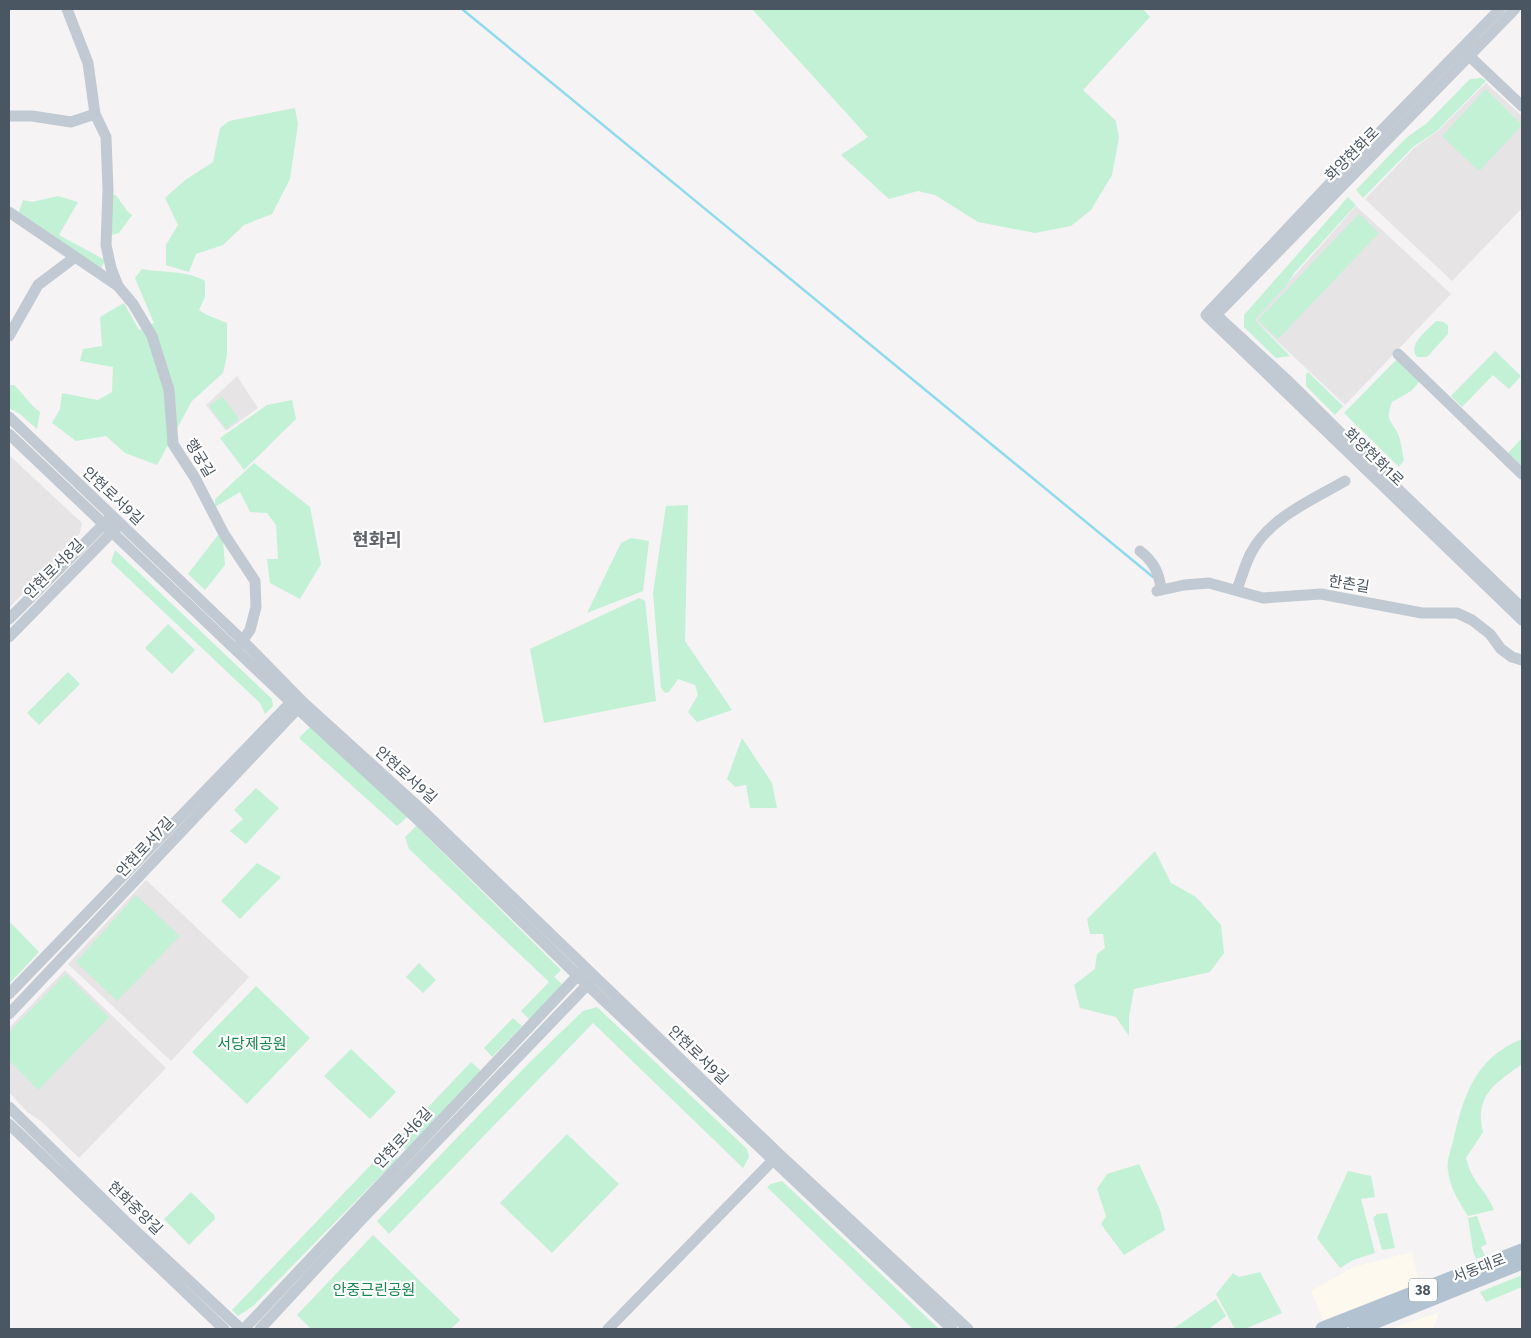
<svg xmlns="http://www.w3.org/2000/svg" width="1531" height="1338" font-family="'Fira Sans','Noto Sans KR',sans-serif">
	<rect width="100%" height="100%" fill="#f5f3f3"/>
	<g fill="#fdf9ef">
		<path d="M1412 1252 1419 1283 1323 1320 1311 1291 1353 1267Z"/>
		<path d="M1440 1312 1433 1329H1391L1439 1312Z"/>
	</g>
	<g fill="#e6e4e5">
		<path d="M1486 83 1522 116V208L1452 281 1365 199 1414 148 1438 131Z"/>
		<path d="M1356 206 1451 294 1345 405 1255 320Z"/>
		<path d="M237 376 258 408 226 431 206 405Z"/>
		<path d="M9 455 82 523 80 533 9 608Z"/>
		<path d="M146 880 249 977 171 1061 68 964Z"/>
		<path d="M65 970 166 1068 79 1158 41 1121 27 1112 9 1092V1028Z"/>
	</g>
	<g fill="#c3f1d5">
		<path d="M752 9H1143L1150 17 1083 90 1116 121 1119 138 1112 175 1091 210 1071 226 1035 233 978 222 935 195 918 191 889 199 841 155 868 137Z"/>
		<path d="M1481 78 1486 81 1437 131 1413 147 1363 198 1356 190 1406 138 1427 123 1470 79Z"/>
		<path d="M1486 89 1522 125 1479 171 1442 136Z"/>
		<path d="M295 108 298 124 290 179 272 214 244 225 223 245 196 254 189 272 166 265V245L178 225 165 198 185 180 213 162 220 128 229 121Z"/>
		<path d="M111 195H116L127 211 132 215 119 233 109 236Z"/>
		<path d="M58 196 78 202 59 235 105 260 101 269 18 214 23 200 32 202Z"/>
		<path d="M1348 197 1356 205 1295 272 1286 286 1255 320 1290 356 1276 358 1244 327V315Z"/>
		<path d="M1359 214 1379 233 1278 339 1258 320Z"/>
		<path d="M142 269C164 273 186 270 205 281V297L199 310 207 315 227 323V355L223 373 192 401 157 465 125 453 106 436 76 441 52 423 60 409 62 393 98 400 112 392 113 367 80 361 83 349 102 346 100 317 124 303 139 330 154 323 135 278Z"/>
		<path d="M1436 321 1444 322 1448 326V334L1427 357H1417C1407 344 1428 330 1436 321Z"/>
		<path d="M1495 351 1521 376 1509 389 1493 375 1462 407 1451 396Z"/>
		<path d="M1397 359 1420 381 1411 391 1392 402C1386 419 1389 418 1397 432 1401 439 1402 452 1404 460L1399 467 1344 413Z"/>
		<path d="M1308 372 1343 406 1335 415 1306 386V374Z"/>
		<path d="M9 385H14C24 394 29 404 40 412L37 429 20 414 9 408Z"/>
		<path d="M222 396 239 419 226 429 209 406Z"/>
		<path d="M292 400 296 419 244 470 220 438 267 405Z"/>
		<path d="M1522 438V466L1508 453Z"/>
		<path d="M254 463 310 507 321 564 300 599 270 583 267 559H278L276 525 267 513 250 512 240 492 215 507V499Z"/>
		<path d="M688 505 685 641 732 710 697 722 688 712 698 695 695 685 678 679 669 692 665 693 661 688 653 593 666 506Z"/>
		<path d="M218 535 223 540 225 565 205 590 188 574Z"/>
		<path d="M631 538 649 541 643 591 587 613 621 543Z"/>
		<path d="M115 550 272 699 273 706 265 714 260 703 111 562Z"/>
		<path d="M639 598 645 601 656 701 544 723 530 649Z"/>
		<path d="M168 624 195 650 172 674 145 648Z"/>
		<path d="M68 672 80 684 39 725 27 713Z"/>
		<path d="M311 726 407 817 397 826 299 738Z"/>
		<path d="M742 738 772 783 777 808H750L746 785 735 787 727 779Z"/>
		<path d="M256 788 279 808 246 844 230 831 243 819 234 810Z"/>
		<path d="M416 826 561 970 554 977 563 985 530 1020 521 1011 553 978 549 982 409 849 405 837Z"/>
		<path d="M1155 851 1171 883 1196 897 1221 925 1224 953 1210 972 1134 989 1129 1017V1036L1116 1017 1080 1008 1074 985 1095 969 1097 954 1105 948 1103 934H1090L1087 919Z"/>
		<path d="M257 863 281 877 240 919 221 901Z"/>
		<path d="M136 895 180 936 117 1001 76 962Z"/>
		<path d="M9 921 39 952 9 984Z"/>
		<path d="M419 963 436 980 423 993 406 977Z"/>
		<path d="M66 974 109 1017 38 1090 9 1060V1032Z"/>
		<path d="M256 986 310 1038 247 1104 192 1052Z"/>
		<path d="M597 1007 747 1149 749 1157 743 1168 593 1023 389 1234 377 1221 529 1063 583 1011Z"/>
		<path d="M513 1018 522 1026 492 1057 484 1048Z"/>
		<path d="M1522 1039V1064C1496 1083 1474 1095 1483 1132L1466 1158C1472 1183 1485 1188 1494 1210L1468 1216C1459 1202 1450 1188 1448 1171 1446 1161 1452 1147 1454 1137 1464 1093 1477 1057 1522 1039Z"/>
		<path d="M351 1049 396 1092 370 1119 324 1076Z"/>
		<path d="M471 1062 481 1071 406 1150 396 1141Z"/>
		<path d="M567 1134 619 1184 552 1253 500 1203Z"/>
		<path d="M387 1148 398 1158 253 1306 238 1316 232 1310Z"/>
		<path d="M1139 1164 1160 1210 1165 1230 1124 1255 1101 1224 1106 1216 1097 1189 1107 1174Z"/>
		<path d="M1348 1171 1371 1176 1375 1197 1361 1199 1375 1253 1353 1260 1340 1268 1317 1238Z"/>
		<path d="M782 1181 939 1329H913L767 1187 771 1184Z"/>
		<path d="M191 1192 214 1215 215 1219 189 1245 164 1219Z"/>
		<path d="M1387 1213 1395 1248 1382 1250 1373 1218 1377 1214Z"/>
		<path d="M1477 1216 1487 1244 1481 1247 1485 1256 1476 1259 1473 1251 1468 1218Z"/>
		<path d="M373 1235 460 1320 451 1329H311L297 1315Z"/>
		<path d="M1260 1272 1282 1313 1245 1329H1235L1216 1294 1233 1273 1239 1277Z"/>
		<path d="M1522 1275V1287L1486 1302 1480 1292Z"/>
		<path d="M1216 1299 1226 1316 1209 1329H1173Z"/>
	</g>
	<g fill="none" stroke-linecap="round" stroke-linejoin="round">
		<path stroke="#90daee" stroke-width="2.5" d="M462 9 1153 577"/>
		<g stroke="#c1cad2" stroke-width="11">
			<path d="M67 9 88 63 95 114"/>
			<path d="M1500 9 1335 178 1206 315 1522 620"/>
			<path d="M1465 52 1522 106"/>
			<path d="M9 116H32L71 122 95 114 106 137 108 190 106 245 111 268 118 286 133 304 152 336 169 390 173 444 195 478 224 534 255 581 256 607 250 630 239 646"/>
			<path d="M9 212 118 286"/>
			<path d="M1222 309 1515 9"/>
			<path d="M1211 310 1286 379 1377 469 1522 608"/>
			<path d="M9 336 38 285 75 257"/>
			<path d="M1398 354 1522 474"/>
			<path d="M9 417 243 641 304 703 423 811 779 1154 968 1329"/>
			<path d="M9 434 298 709 417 819 578 976 952 1329"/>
			<path d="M1140 551C1153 561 1159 572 1161 589"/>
			<path d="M1237 589C1242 577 1245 564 1251 553 1269 518 1312 500 1345 481"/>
			<path d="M1157 591 1184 585 1209 583 1263 598 1321 594 1422 613H1457L1472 620 1490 634 1501 649 1512 657 1522 660"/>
			<path d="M9 619 110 518"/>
			<path d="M9 637 118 526"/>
			<path d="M9 994 296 697"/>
			<path d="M9 1014 302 704"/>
			<path d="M9 1107 125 1221 241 1329"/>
			<path d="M9 1124 224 1329"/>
			<path d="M244 1329 582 971"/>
			<path d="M260 1329 362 1219 591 981"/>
			<path d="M608 1329 778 1155"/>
		</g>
		<g stroke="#b3c2d1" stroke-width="15">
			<path d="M1323 1329 1522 1251"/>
			<path d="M1356 1329 1522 1262"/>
		</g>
	</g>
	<g text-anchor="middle" stroke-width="4.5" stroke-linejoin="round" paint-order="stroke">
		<rect fill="#fff" stroke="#808990" stroke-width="1" x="1409" y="1278.5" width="28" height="23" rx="4"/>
		<g font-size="14" font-weight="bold" fill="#4a5661">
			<text x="1423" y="1295">38</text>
		</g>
		<g font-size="15" fill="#4a5661" stroke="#fff">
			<text transform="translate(1352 154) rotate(-45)" y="5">화양현화로</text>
			<text transform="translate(1374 457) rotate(44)" y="5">화양현화1로</text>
			<text transform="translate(200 458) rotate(59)" y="5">행궁길</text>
			<text transform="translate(113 496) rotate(43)" y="5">안현로서9길</text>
			<text transform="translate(54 569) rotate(-45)" y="5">안현로서8길</text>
			<text transform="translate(1349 584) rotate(9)" y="5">한촌길</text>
			<text transform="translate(406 775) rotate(42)" y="5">안현로서9길</text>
			<text transform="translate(145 847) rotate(-47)" y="5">안현로서7길</text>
			<text transform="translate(698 1055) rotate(44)" y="5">안현로서9길</text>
			<text transform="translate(403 1138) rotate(-47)" y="5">안현로서6길</text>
			<text transform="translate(135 1208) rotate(44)" y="5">현화중앙길</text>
			<text transform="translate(1479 1268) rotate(-21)" y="5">서동대로</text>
		</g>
		<g font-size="15" fill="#17864f" stroke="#fff">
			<text x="252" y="1049">서당제공원</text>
			<text x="374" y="1295">안중근린공원</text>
		</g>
		<g font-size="18" font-weight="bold" fill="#5f6368" stroke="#fff">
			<text x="377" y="546">현화리</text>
		</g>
	</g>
	<rect width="1531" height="1338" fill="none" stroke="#4a5661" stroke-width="20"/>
</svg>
